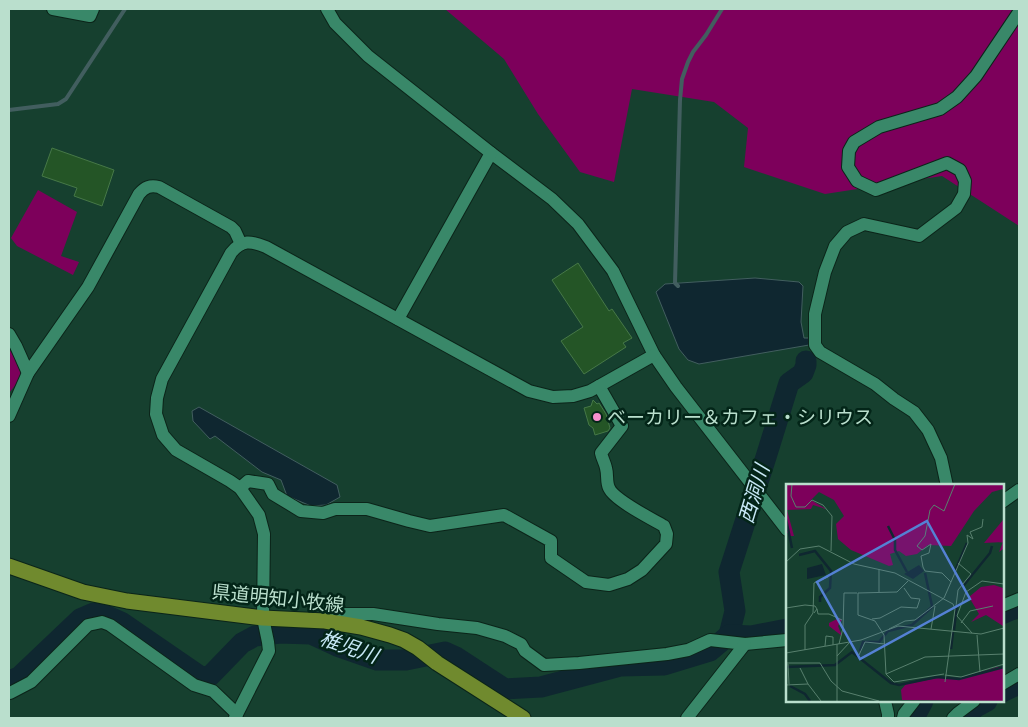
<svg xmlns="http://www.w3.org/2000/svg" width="1028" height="727" font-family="Jost,'Noto Sans JP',sans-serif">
	<rect width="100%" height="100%" fill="#16402f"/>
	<g fill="#7d005b">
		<path d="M445 9H1019V226L942 176 825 194 744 167 748 128 714 102 632 89 614 182 580 172 538 114 504 59Z"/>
		<path d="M38 190 77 212 61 256 79 262 73 275 17 246 11 238Z"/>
		<path d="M9 349 25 373 9 393Z"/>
	</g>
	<g fill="#0f2730" stroke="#425e5f">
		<path d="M755 278 799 282 803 286 801 322 804 338H809V345L699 364 688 360 679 349 656 292 665 284Z"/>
		<path d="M199 407 337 485 340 497 326 505 311 506 287 496 281 480 262 472 215 436 210 439 193 421 192 411Z"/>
	</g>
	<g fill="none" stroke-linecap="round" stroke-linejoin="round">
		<g stroke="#425e5f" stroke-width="4">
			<path d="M9 110 58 104 66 99 125 9"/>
			<path d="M678 286 675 283 680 100 682 79 688 62 693 52 706 35 722 9"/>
		</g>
		<g stroke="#0f2730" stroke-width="21">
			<path d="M1002 614 1011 610 1019 608"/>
			<path d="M729 635 735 611 729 572 766 457 789 383 803 373 806 365V361"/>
			<path d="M9 681 19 677 80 619 94 613 103 614 121 622 201 677 210 676 242 643 255 636 280 633 311 634 337 646 377 660H406L445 652 456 657 505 689 541 687 620 666 664 665 710 651 729 635 751 636 787 629"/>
			<path d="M1002 692 1019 684"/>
			<path d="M914 718 923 701"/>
			<path d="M963 718 976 707 987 701"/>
		</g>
	</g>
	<g fill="#245526" stroke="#467847">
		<path d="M52 148 114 170 102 206 74 196 77 188 42 176Z"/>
		<path d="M578 263 609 311 612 309 632 338 623 343 626 347 584 374 561 341 583 327 552 280Z"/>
		<path d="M593 400 597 404 599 403 606 414 610 428 608 431 595 435 593 428 589 425 584 408 591 406Z"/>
	</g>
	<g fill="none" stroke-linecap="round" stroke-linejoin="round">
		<defs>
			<g id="minor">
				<path d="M53 9 90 16 93 9"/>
				<path d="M327 9 335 23 368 56 491 153 552 199 578 224 613 271 654 355 676 387 787 530"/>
				<path d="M398 319 491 153"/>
				<path d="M9 334 16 346 28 373"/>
				<path d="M9 416 28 373 88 287 139 194C145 187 150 185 159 187L231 227 235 231 241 244"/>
				<path d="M947 486 941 458 928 430 914 412 894 399 875 384 820 352 815 345V314L825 272 835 246 847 232 864 224 919 236 956 208 964 194 965 181 960 170 947 163 876 190 857 181 848 167 849 151 854 142 879 127 940 109 957 97 976 76 1019 12"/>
				<path d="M240 488 248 481 268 484 273 494 301 511 323 513 335 509H367L409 521 430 526 504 515 551 541V558L586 582 609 585 628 579 642 570 666 544 667 534 664 526C652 519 614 500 609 488 606 482 608 475 606 468 605 463 602 458 601 453L622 426 599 386"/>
				<path d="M1002 502 1019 490"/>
				<path d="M1002 606 1019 599"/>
				<path d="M325 621 335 614H373L438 624 477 628 505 636 521 644 525 651 544 665 579 663 667 654 688 650 710 640 745 644 787 640"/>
				<path d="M1002 684 1019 674"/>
				<path d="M10 693 31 682 88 625 102 622 110 625 194 685 213 691 237 714"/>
				<path d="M885 701 888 714V718"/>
				<path d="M235 718 269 651 268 642 263 618 264 534 259 515 240 488 230 481 176 450 163 435 156 414 157 398 162 379 231 253C242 239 251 241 266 247L529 391 553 397 573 396 590 391 654 355"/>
				<path d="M687 718 745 644"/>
				<path d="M903 718 904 714 914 701"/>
				<path d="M953 718 958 713 974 701"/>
			</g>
			<path id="major" d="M9 566 83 592 127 601 263 618 325 621 361 627 390 635 404 640 418 648 437 663 523 718"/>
		</defs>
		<use href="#minor" stroke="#0b2419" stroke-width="14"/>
		<use href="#major" stroke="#0b2419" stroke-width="17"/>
		<use href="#minor" stroke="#398869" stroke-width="12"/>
		<use href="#major" stroke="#708a2e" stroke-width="15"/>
	</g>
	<circle fill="#f790cd" stroke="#032518" stroke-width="2" cx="597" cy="417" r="5"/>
	<g text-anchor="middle" stroke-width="5" stroke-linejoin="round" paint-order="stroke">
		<g font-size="19" fill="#badfcd" stroke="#032518" text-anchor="start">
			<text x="607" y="424">ベーカリー＆カフェ・シリウス</text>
		</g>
		<g font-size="19" fill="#badfcd" stroke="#032518">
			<text transform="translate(278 598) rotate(6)" y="7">県道明知小牧線</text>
		</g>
		<g font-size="20" font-style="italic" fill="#c7e8f6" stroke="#032518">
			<text transform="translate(754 494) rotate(-73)" y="7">西洞川</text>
			<text transform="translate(349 647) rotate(19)" y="7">椎児川</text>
		</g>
	</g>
	<g transform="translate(786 484)">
		<rect width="218" height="218" fill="#16402f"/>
		<path d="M0 0H217V5L206 8 188 27 165 62 142 61 131 70 120 72 113 67 104 70 107 81 103 82 65 66 52 55 50 40 58 32 48 16 33 8 25 16 40 25 27 21 25 25 1 26 8 52H4L0 47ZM217 36V65L213 68 217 58 198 59ZM208 101 217 104V142L200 131 185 138 193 130 183 113 195 103ZM53 134 56 136 52 142 56 152 43 142V139ZM212 183 217 184V217L116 216 115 206 120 200 152 194 173 195Z" fill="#7d005b"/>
		<path d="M36 80 40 91 21 95V84ZM133 81 138 87 127 95 118 90Z" fill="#0f2730"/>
		<path fill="none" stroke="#0f2730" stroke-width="2.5" d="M0 35 6 64M102 42 109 56V66L121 88M13 71 29 67 45 87 44 104 34 113V118M169 87 181 59M139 89 146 122M178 101 204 69 206 62M168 146 171 120M165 165 167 148M74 167 77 158H93L102 147 126 141 147 122M0 183 49 181 66 168 105 199 113 201 151 193 173 195 218 183M4 202 19 210 24 217"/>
		<path fill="none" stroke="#58806e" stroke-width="1" d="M6 0 5 12 10 23H19L26 16 37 21 46 32 45 67M0 78 14 65 33 62 68 80 109 89 167 120 169 125 159 198M122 97 111 108 72 109V131L89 137 98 151 100 190 108 198 158 190M165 98 156 89 139 87 137 83 135 72 143 69 145 60 136 66 131 62 139 52 144 26 148 21 158 27 169 0M93 108V85M170 122 172 106 185 90 172 79M0 124 19 121 29 122 31 125M28 129 31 125 32 130H43L56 136M86 135 94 134 115 123 131 124 134 115 125 114 118 104M175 139 184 127 207 122M103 145 119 137 129 136 158 114 182 59 181 51 187 55 184 48 196 43 197 35M145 145 149 122M186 149 171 132 180 108 196 97 218 100M191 151 194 188M53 160 57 144 58 109H71M39 162 40 152 47 153V161M19 166V141L27 129 28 99 42 93M0 169 75 156 112 142 195 150 218 144M73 171 79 158 99 160M51 172 64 158M0 179H34L45 197 56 207 93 217M2 180 3 200M14 184 22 200M100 190 139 173 218 170M159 191 175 193 218 180M0 201 22 200 35 217M51 217V160"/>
		<path fill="#5481d4" fill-opacity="0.15" stroke="#5481d4" stroke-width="2.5" d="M141 37 184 115 74 175 31 98Z"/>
		<rect width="218" height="218" fill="none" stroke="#badfcd" stroke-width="2.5"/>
	</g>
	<rect width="1028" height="727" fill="none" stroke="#badfcd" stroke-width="20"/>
</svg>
